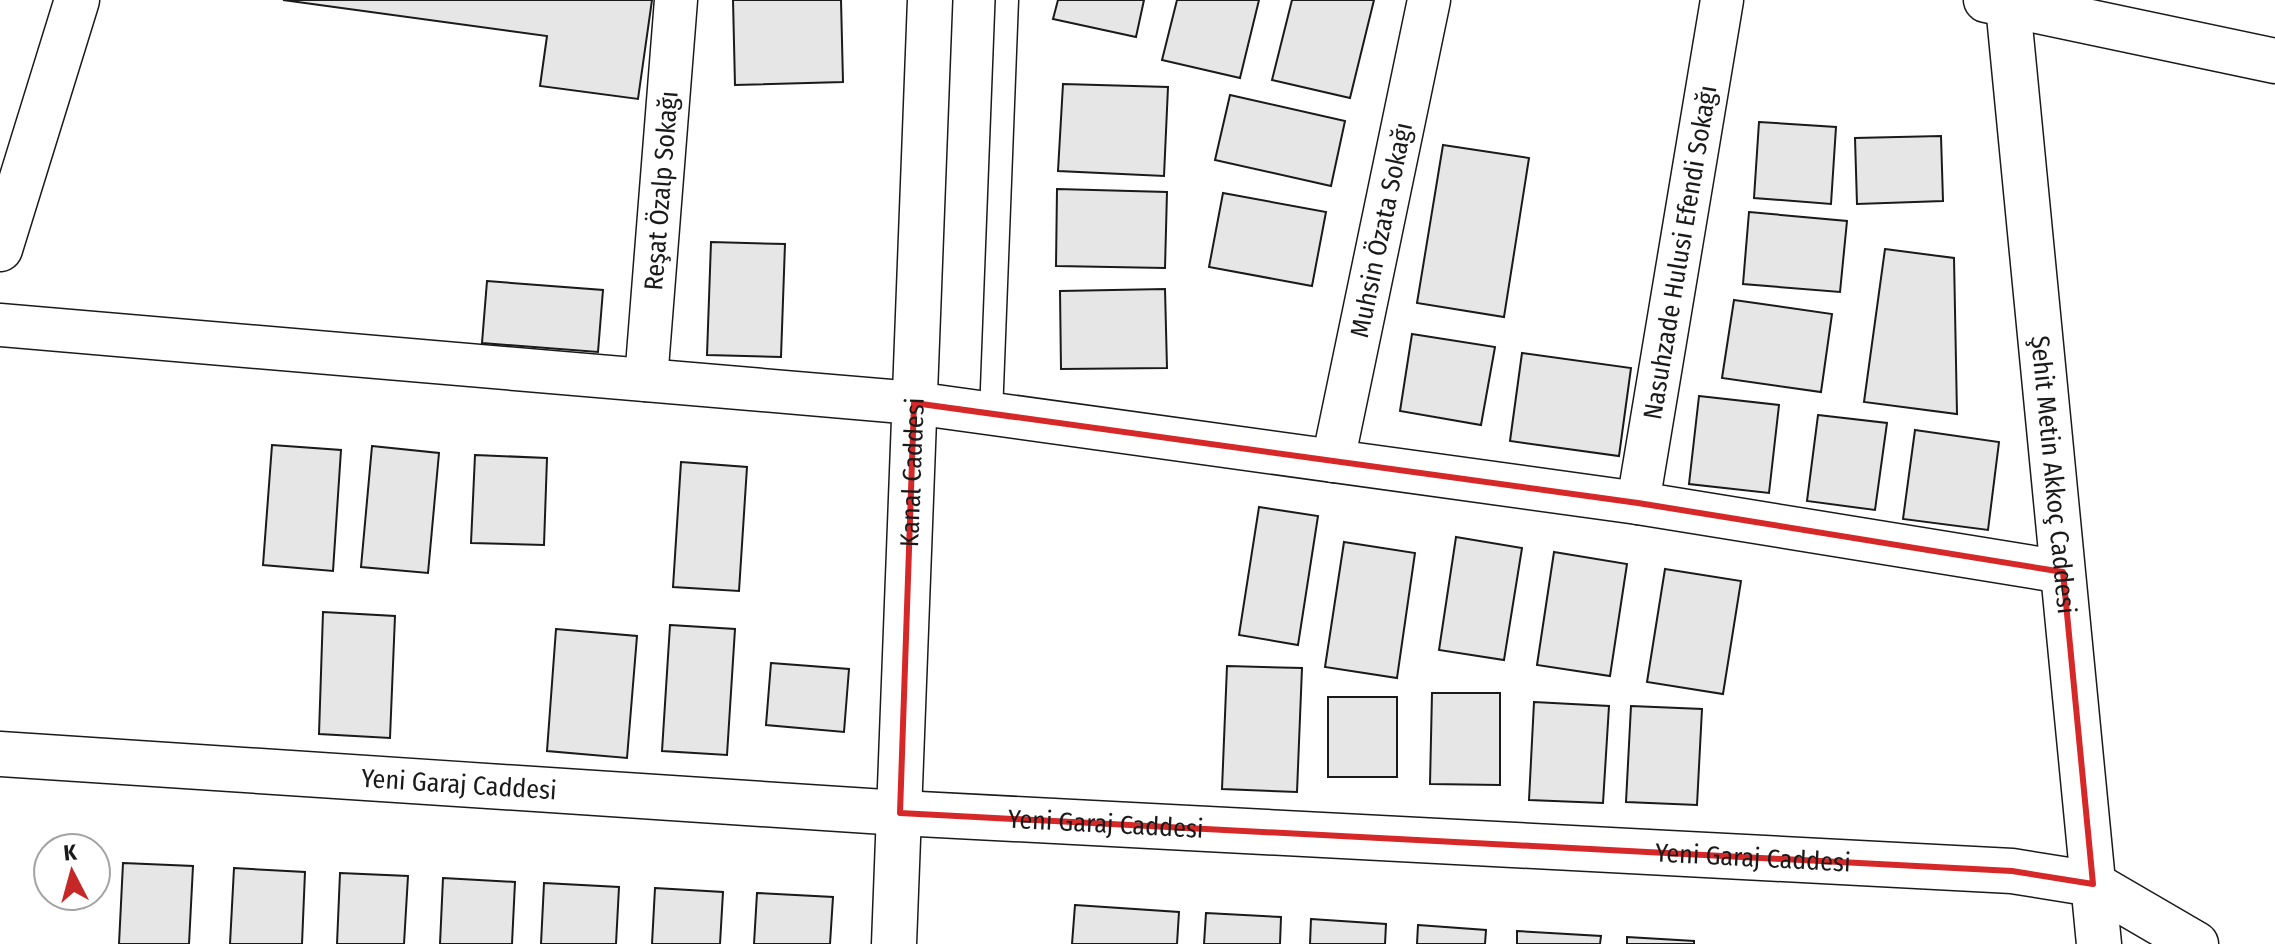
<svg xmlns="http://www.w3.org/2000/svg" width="2275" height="944" font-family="'Fira Sans Condensed',sans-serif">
	<rect width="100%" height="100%" fill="#fff"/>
	<g fill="#e6e6e6" stroke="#1a1a1a" stroke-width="2">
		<path d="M283 0H652L638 99 540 86 547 36Z"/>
		<path d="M733 0H841L843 82 735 85Z"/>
		<path d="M1058 0H1144L1136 37 1053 19Z"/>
		<path d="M1177 0H1259L1240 78 1162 60Z"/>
		<path d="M1292 0H1374L1350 98 1272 80Z"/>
		<path d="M1063 84 1168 87 1164 176 1058 171Z"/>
		<path d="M1230 95 1345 121 1331 186 1215 160Z"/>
		<path d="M1759 122 1836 127 1831 204 1754 198Z"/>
		<path d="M1941 136 1943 201 1857 204 1855 138Z"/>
		<path d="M1443 145 1529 158 1504 317 1417 303Z"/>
		<path d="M1057 189 1167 192 1165 268 1056 266Z"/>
		<path d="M1223 193 1326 212 1312 286 1209 267Z"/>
		<path d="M1749 212 1847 221 1840 292 1743 284Z"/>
		<path d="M711 242 785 244 781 357 707 355Z"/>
		<path d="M1885 249 1954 258 1957 414 1864 402Z"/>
		<path d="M487 281 603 290 598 352 482 343Z"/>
		<path d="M1165 289 1167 368 1061 369 1060 291Z"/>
		<path d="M1734 300 1832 314 1821 392 1722 378Z"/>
		<path d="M1412 334 1495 347 1481 425 1400 411Z"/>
		<path d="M1522 353 1631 368 1619 456 1510 441Z"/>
		<path d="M1699 396 1779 405 1769 493 1689 484Z"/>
		<path d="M1818 415 1887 423 1875 510 1807 501Z"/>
		<path d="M1915 430 1999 442 1988 530 1903 519Z"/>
		<path d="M272 445 341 450 333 571 263 565Z"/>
		<path d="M372 446 439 453 428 573 361 567Z"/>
		<path d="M475 455 547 458 544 545 471 543Z"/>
		<path d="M681 462 747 467 739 591 673 587Z"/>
		<path d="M1259 507 1318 516 1298 645 1239 635Z"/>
		<path d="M1456 537 1522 548 1504 660 1439 650Z"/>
		<path d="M1344 542 1415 553 1397 678 1325 667Z"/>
		<path d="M1554 552 1627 564 1610 676 1537 665Z"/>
		<path d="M1665 569 1741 581 1723 694 1647 682Z"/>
		<path d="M323 612 395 616 390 738 319 734Z"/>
		<path d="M670 625 735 629 727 755 662 751Z"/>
		<path d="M556 629 637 636 627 758 547 751Z"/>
		<path d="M771 663 849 669 844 732 766 725Z"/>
		<path d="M1227 666 1302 668 1297 792 1222 789Z"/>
		<path d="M1432 693H1500V785L1430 784Z"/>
		<rect x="1328" y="697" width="69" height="80"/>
		<path d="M1534 702 1609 706 1603 803 1529 800Z"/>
		<path d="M1631 706 1702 709 1697 805 1626 802Z"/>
		<path d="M123 863 193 866 189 944H119Z"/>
		<path d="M234 868 305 872 302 944H230Z"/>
		<path d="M340 873 408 876 404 944H337Z"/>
		<path d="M443 878 515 882 512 944H440Z"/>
		<path d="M544 883 619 887 616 944H541Z"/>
		<path d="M655 888 723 892 720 944H652Z"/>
		<path d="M757 893 833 897 830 944H754Z"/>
		<path d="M1075 905 1179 912 1177 944H1072Z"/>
		<path d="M1206 913 1281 917 1280 944H1204Z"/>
		<path d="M1311 919 1386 924 1385 944H1310Z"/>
		<path d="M1418 925 1486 930 1485 944H1417Z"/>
		<path d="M1517 931 1601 936 1600 944H1517Z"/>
		<path d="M1627 937 1694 941V944H1627Z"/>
	</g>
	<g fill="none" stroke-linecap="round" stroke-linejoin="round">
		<defs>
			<path id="service" d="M991 414 1007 0"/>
			<g id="minor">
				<path d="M0 325 914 403 1638 503 2063 572"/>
				<path id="s1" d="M646 380 676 0"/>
				<path id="s2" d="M1333 461 1429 0"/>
				<path id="s3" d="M1638 503 1722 0"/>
			</g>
			<g id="tertiary">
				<path id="s4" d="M2008 5 2099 944"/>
				<path d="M0 249 77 0"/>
				<path id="s5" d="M0 754 900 813 2012 871 2093 884 2196 944"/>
				<path id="s6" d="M894 944 930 0"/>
			</g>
			<path id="primary" d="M1986 0 2275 61"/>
		</defs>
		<use href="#service" stroke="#1a1a1a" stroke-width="25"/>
		<use href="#minor" stroke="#1a1a1a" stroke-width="45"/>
		<use href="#tertiary" stroke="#1a1a1a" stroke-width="47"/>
		<use href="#primary" stroke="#1a1a1a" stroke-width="47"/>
		<use href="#service" stroke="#fff" stroke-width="22"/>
		<use href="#minor" stroke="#fff" stroke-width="42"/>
		<use href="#tertiary" stroke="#fff" stroke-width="44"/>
		<use href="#primary" stroke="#fff" stroke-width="44"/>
	</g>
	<path fill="none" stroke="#d62828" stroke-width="6" stroke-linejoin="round" d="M914 403 1638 503 2063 572 2093 884 2012 871 900 813Z"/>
	<g text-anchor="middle" stroke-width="6" stroke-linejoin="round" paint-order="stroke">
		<g font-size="26" fill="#1a1a1a" stroke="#fff">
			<text dy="9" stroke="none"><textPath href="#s1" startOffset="190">Reşat Özalp Sokağı</textPath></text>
			<text dy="9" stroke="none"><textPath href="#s2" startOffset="236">Muhsin Özata Sokağı</textPath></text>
			<text dy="9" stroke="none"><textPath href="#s3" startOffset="254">Nasuhzade Hulusi Efendi Sokağı</textPath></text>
			<text dy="9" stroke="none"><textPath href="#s6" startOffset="472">Kanal Caddesi</textPath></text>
			<text dy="9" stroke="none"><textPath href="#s4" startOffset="472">Şehit Metin Akkoç Caddesi</textPath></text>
			<text dy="9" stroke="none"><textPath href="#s5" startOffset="460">Yeni Garaj Caddesi</textPath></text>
			<text dy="9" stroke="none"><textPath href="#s5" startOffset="1108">Yeni Garaj Caddesi</textPath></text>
			<text dy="9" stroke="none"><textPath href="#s5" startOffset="1756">Yeni Garaj Caddesi</textPath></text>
		</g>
	</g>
	<g transform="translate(72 872) rotate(354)"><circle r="38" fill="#ffffff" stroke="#a3a3a3" stroke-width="2"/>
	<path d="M0-6L14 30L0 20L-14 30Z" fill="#c62828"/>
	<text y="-12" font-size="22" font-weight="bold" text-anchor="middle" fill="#1a1a1a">K</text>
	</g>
</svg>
